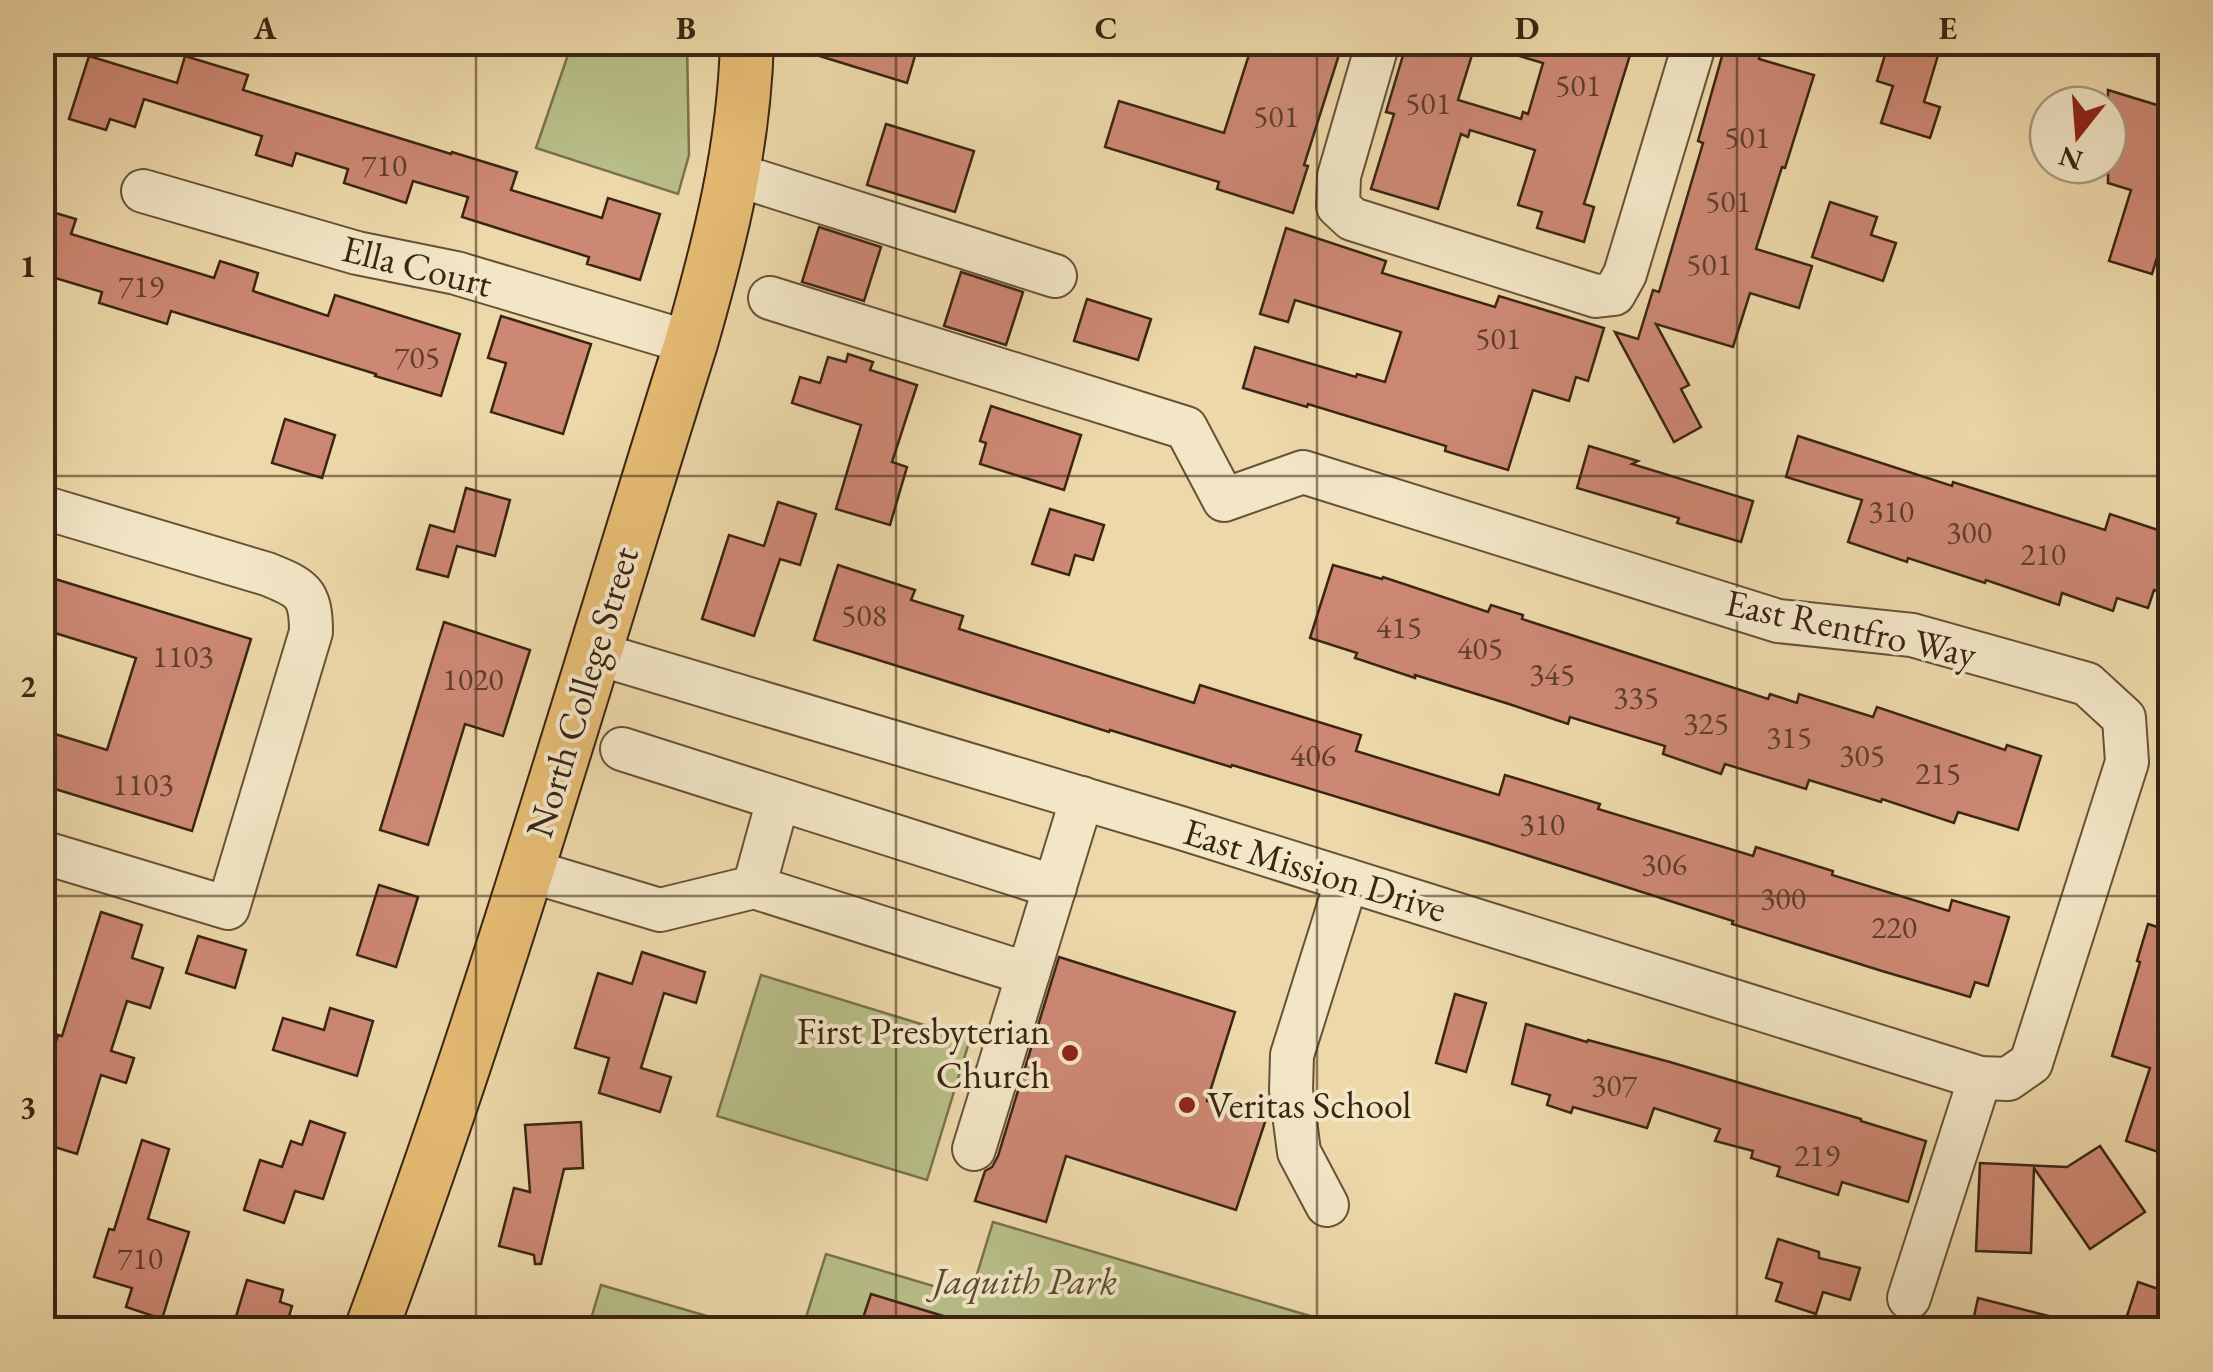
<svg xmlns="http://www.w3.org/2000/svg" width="2213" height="1372" font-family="'EB Garamond',serif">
	<rect width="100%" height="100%" fill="#edd8a9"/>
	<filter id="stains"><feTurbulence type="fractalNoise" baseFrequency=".002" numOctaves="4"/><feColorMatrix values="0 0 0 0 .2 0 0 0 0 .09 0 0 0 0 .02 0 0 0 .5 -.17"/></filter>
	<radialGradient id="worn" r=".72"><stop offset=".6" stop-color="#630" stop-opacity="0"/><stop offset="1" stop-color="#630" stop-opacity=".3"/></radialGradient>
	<g fill="#b8bf88" stroke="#79724e" stroke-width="2.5">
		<path d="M572 43H687L689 155 678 194 536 148Z"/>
		<path d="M761 975 970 1039 927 1180 717 1116Z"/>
		<path d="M993 1222 1354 1329 802 1330 826 1254 970 1297Z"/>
		<path d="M601 1285 751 1329H588Z"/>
	</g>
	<g fill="#cd8874" stroke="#3a2513" stroke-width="2.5">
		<path d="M798 42H919L907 83 797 49Z"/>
		<path d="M1253 42H1343L1304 165 1308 166 1293 213 1217 189 1219 182 1105 147 1119 101 1224 133Z"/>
		<path d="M1407 42H1476L1458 100 1521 119 1523 112 1528 114 1543 63 1496 49 1497 42H1634L1584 204 1594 207 1584 242 1537 228 1542 212 1518 205 1535 150 1470 130 1468 137 1461 134 1438 209 1371 189 1394 114 1386 112Z"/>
		<path d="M1726 42H1764L1759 59 1814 75 1785 168 1782 167 1756 249 1812 266 1799 308 1750 293 1733 347 1656 324 1689 385 1681 389 1701 427 1674 442 1615 332 1638 339 1653 290 1659 292 1703 143 1698 141Z"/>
		<path d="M1889 42H1942L1924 102 1940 107 1930 138 1881 123 1893 86 1877 81Z"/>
		<path d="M89 56 177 83 185 56 248 75 243 90 451 154 452 152 517 172 511 190 602 218 608 198 660 214 640 280 587 264 589 257 462 217 468 197 413 181 406 203 344 183 348 169 296 153 292 166 256 155 262 136 144 99 135 127 110 119 106 130 69 119Z"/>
		<path d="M2108 90 2170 109V215L2152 274 2109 261 2131 190 2108 183Z"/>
		<path d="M886 124 974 151 955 212 867 185Z"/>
		<path d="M1830 202 1877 217 1871 235 1896 243 1883 281 1812 257Z"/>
		<path d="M42 209 76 219 71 234 214 278 220 261 258 273 253 291 328 316 335 295 460 334 441 396 375 376 376 374 171 311 167 324 99 303 102 292 42 274Z"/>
		<path d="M819 227 881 247 864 301 802 282Z"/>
		<path d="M1286 228 1386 261 1382 273 1495 307 1499 296 1604 328 1588 381 1576 377 1569 401 1533 390 1508 470 1445 451 1446 446 1308 404 1307 407 1243 388 1255 347 1356 377 1357 374 1385 382 1401 332 1295 300 1288 322 1260 314Z"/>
		<path d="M961 272 1023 292 1006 345 944 326Z"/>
		<path d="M1087 299 1151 319 1138 360 1074 341Z"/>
		<path d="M501 316 591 344 563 434 491 412 506 363 488 358Z"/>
		<path d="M848 354 873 362 870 370 917 385 892 462 907 467 890 525 836 509 861 425 792 403 800 377 820 383 828 357 846 362Z"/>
		<path d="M991 406 1081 435 1064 490 980 464 986 443 980 441Z"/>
		<path d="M285 419 335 435 322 478 272 463Z"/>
		<path d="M1798 436 1952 486 1953 482 2105 530 2110 514 2170 534V595L2154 590 2148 608 2117 598 2113 611 2062 593 2059 605 1986 580 1985 583 1908 558 1907 562 1848 542 1862 500 1786 477Z"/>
		<path d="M1589 446 1638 461 1632 464 1753 501 1741 542 1677 523 1679 518 1577 488Z"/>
		<path d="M466 488 510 500 495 556 457 546 448 577 417 569 430 525 454 532Z"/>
		<path d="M778 502 816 514 800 565 780 559 754 636 702 619 729 535 764 546Z"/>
		<path d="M1050 509 1104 525 1093 560 1075 555 1069 575 1032 564Z"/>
		<path d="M838 565 915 590 911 600 963 616 959 629 1194 703 1200 685 1251 701 1361 735 1356 751 1499 795 1505 775 1600 804 1598 809 1753 856 1756 847 1833 871 1832 875 1949 911 1952 900 2009 917 1988 986 1975 982 1970 997 1882 971 1732 924 1733 921 1485 842 1232 765 1231 767 1110 730 1109 732 814 640Z"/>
		<path d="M1333 565 1382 579 1383 577 1488 612 1491 605 1523 615 1522 619 1768 699 1770 694 1797 703 1799 694 1873 717 1877 707 2005 750 2007 745 2041 756 2018 830 1958 812 1954 823 1882 799 1881 802 1809 780 1806 789 1725 764 1721 774 1663 754 1665 746 1570 717 1568 724 1509 704 1415 675V678L1355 658 1357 653 1310 638Z"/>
		<path d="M42 575 251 639 192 831 42 785V730L107 750 136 658 42 629Z"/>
		<path d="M444 622 530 650 503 736 465 724 428 845 380 830Z"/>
		<path d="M379 885 418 897 396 967 357 955Z"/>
		<path d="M101 912 142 925 132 958 163 968 150 1008 127 1001 111 1051 134 1058 126 1083 101 1075 77 1154 42 1143V1086L58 1035 62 1036Z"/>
		<path d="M2148 924 2170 931V1156L2126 1141 2150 1068 2112 1056 2140 962 2137 961Z"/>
		<path d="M198 936 246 950 235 988 186 973Z"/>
		<path d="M642 952 705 972 696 1003 664 993 641 1068 671 1077 660 1112 599 1093 609 1058 575 1048 598 973 632 984Z"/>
		<path d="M1059 957 1235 1012 1207 1101 1266 1119 1236 1210 1066 1156 1046 1222 975 1201 985 1171 992 1167 998 1156Z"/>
		<path d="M1455 994 1486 1003 1466 1072 1436 1063Z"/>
		<path d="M330 1008 373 1021 357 1076 273 1050 283 1018 324 1030Z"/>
		<path d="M1526 1024 1587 1042 1588 1040 1670 1062 1861 1119V1121L1926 1141 1908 1202 1842 1182 1838 1195 1777 1176 1780 1167 1751 1158 1753 1151 1715 1141 1720 1129 1654 1108 1647 1128 1573 1107 1571 1113 1547 1105 1550 1095 1512 1084Z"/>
		<path d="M310 1121 345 1133 323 1199 295 1191 284 1223 244 1210 260 1160 282 1167 291 1141 302 1145Z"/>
		<path d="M581 1122 583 1168 564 1169 541 1264H535L534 1255 499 1246 514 1188 530 1192 525 1125Z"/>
		<path d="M142 1140 169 1149 148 1219 189 1232 162 1319 126 1307 132 1288 94 1277 109 1229 114 1230Z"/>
		<path d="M2100 1146 2145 1212 2090 1249 2034 1168 2031 1253 1976 1251 1980 1163 2067 1167Z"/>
		<path d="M1778 1239 1819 1252V1258L1860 1268 1850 1300 1823 1292 1816 1314 1776 1301 1782 1283 1766 1278Z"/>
		<path d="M247 1280 283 1290 280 1302 292 1306 285 1330H232Z"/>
		<path d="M2138 1282 2170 1293V1330H2157L2126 1319Z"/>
		<path d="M871 1294 966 1323 965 1330H878L861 1324Z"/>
		<path d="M1978 1298 2064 1320 2063 1330H1971Z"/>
	</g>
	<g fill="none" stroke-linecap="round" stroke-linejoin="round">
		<defs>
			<g id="minor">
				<path d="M1378 42 1339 176 1338 206 1352 219 1596 296 1614 294 1625 274 1695 42"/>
				<path d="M734 174 1055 276"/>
				<path d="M143 191 357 253 456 273 691 343"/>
				<path d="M42 507 267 574C302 588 311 592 311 632L228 908 42 852"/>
				<path d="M595 653 1181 828 1980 1078 2008 1079 2031 1063 2127 762 2124 718 2087 684 1912 635 1778 621 1303 472 1224 500 1186 428 770 298"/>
				<path d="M622 749 1055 887"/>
				<path d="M527 870 660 910 754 887 1028 974 1082 798"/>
				<path d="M754 887 778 800"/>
				<path d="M974 1149 1028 974"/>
				<path d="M1327 1205 1299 1152 1291 1090 1292 1055 1347 880"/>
				<path d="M1909 1298 1980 1078"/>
			</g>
			<path id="major" d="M371 1330C492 1006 587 672 691 343 720 242 744 148 747 42"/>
		</defs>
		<use href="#minor" stroke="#675238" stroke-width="46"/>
		<use href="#major" stroke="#3a2513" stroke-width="56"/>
		<use href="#minor" stroke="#f3e6c7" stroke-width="42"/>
		<use href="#major" stroke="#e6bc74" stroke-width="52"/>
	</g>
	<path fill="none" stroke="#3a2513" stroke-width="2.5" stroke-opacity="0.55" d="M476 42V1330M896 42V1330M1317 42V1330M1737 42V1330M42 476H2170M42 896H2170"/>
	<g fill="#8f2418" stroke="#f3e6c7" stroke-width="4">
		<circle cx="1070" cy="1053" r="10"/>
		<circle cx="1187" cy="1105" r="10"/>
	</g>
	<g text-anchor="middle" stroke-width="8" stroke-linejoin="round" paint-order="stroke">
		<g font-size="32" fill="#5f3e2b">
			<text x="1578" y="96">501</text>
			<text x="1428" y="114">501</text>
			<text x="1276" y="127">501</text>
			<text x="1747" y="148">501</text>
			<text x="384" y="176">710</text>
			<text x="1728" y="212">501</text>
			<text x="1709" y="275">501</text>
			<text x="141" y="297">719</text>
			<text x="1498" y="349">501</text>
			<text x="417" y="368">705</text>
			<text x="1891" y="522">310</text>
			<text x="1969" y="543">300</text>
			<text x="2043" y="565">210</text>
			<text x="864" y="626">508</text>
			<text x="1399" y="638">415</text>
			<text x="1480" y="659">405</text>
			<text x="183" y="667">1103</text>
			<text x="1552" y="685">345</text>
			<text x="473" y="690">1020</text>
			<text x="1636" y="708">335</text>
			<text x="1706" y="734">325</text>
			<text x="1789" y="748">315</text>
			<text x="1313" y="766">406</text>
			<text x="1862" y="766">305</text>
			<text x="1938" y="784">215</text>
			<text x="143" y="795">1103</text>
			<text x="1542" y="835">310</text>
			<text x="1664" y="875">306</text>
			<text x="1783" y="909">300</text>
			<text x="1894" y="938">220</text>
			<text x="1614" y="1096">307</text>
			<text x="1817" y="1166">219</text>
			<text x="140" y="1269">710</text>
		</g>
		<g font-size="38" fill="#3a2513" stroke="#f3e6c7">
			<text transform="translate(417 266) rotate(14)" y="13">Ella Court</text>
			<text transform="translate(1851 628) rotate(12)" y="13">East Rentfro Way</text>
			<text transform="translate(582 692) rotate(-73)" y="13">North College Street</text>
			<text transform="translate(1315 870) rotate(17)" y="13">East Mission Drive</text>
		</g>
		<g font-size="38" fill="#3a2513" stroke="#f3e6c7" text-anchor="end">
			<text x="1050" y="1044">First Presbyterian<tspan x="1050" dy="44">Church</tspan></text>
			<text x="1207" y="1118" text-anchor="start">Veritas School</text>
		</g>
		<g font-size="38" font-style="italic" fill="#5a4c30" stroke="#f3e6c7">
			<text x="1025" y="1294">Jaquith Park</text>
		</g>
	</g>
	<rect width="2213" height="1372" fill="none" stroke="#edd8a9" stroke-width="110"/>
	<g transform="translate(2078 135) rotate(197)"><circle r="48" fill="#f3e6c7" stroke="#a9997f" stroke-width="2.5"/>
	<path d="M0-8L18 38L0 25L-18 38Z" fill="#8f2418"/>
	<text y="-15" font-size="28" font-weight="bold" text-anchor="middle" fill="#3a2513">N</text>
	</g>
	<rect x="55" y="55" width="2103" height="1262" fill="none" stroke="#3a2513" stroke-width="4"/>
	<g font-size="32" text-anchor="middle" font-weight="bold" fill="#3a2513">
		<text x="265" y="39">A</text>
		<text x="686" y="39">B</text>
		<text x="1106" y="39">C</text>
		<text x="1527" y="39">D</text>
		<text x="1948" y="39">E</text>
		<text x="28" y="277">1</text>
		<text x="28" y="697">2</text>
		<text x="28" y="1118">3</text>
	</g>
	<rect width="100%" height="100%" filter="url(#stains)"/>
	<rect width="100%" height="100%" fill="url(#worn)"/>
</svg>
